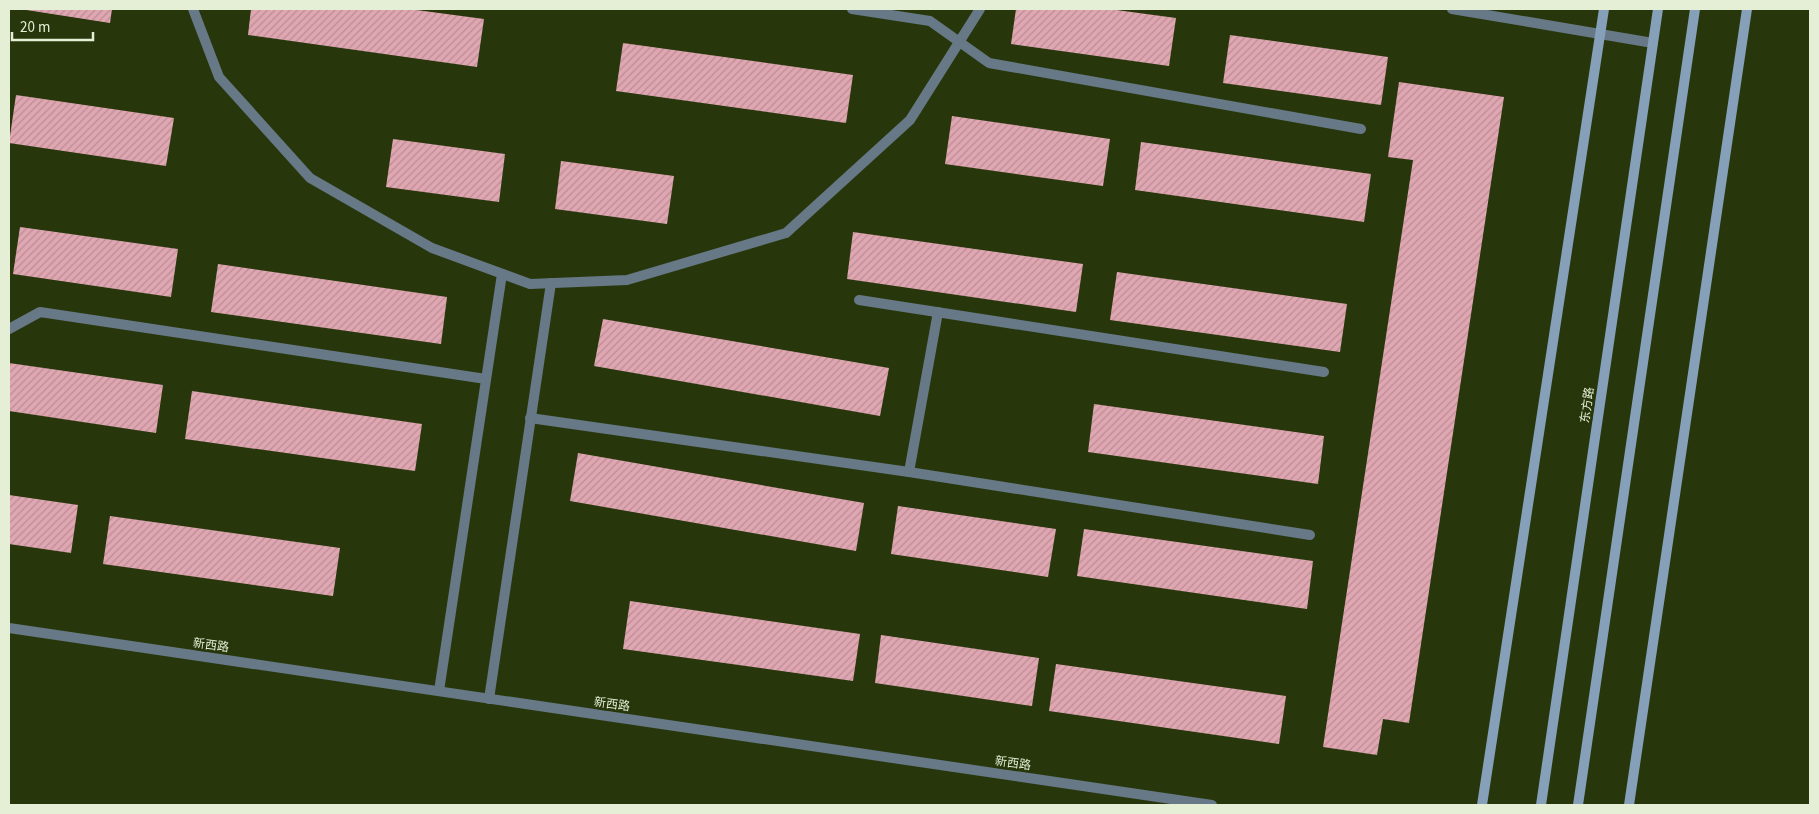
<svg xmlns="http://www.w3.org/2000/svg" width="1819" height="814" font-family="'Source Sans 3','Noto Sans SC',sans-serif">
	<defs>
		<pattern id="building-hatch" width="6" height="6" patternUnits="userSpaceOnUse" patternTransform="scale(1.25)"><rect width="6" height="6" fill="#e0a6b1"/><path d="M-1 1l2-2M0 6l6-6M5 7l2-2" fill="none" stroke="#b98e95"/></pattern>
	</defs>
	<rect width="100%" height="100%" fill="#27370b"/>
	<g fill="url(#building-hatch)">
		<path d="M20 9H112L110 23Z"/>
		<path d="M251 9H409L484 19 477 67 248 35Z"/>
		<path d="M1016 9H1109L1176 18 1169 66 1011 44Z"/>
		<path d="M1230 35 1388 57 1381 105 1223 83Z"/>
		<path d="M623 43 853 75 846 123 616 91Z"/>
		<path d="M1399 82 1504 97 1409 723 1383 719 1377 755 1323 747 1413 160 1388 157Z"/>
		<path d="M16 95 174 118 166 166 9 143Z"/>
		<path d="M952 116 1110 139 1103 186 945 164Z"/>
		<path d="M393 139 505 154 499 202 386 187Z"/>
		<path d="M1141 142 1371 174 1364 222 1135 190Z"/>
		<path d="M561 161 674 176 667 224 555 209Z"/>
		<path d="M20 227 178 249 171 297 13 274Z"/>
		<path d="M853 232 1083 264 1076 312 847 279Z"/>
		<path d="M218 264 447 297 441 344 211 312Z"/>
		<path d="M1117 272 1347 304 1340 352 1110 320Z"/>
		<path d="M603 319 889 368 880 416 594 366Z"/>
		<path d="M9 363 163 385 156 433 9 411Z"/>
		<path d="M192 391 422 424 415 471 185 439Z"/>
		<path d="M1094 404 1324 436 1318 484 1088 452Z"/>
		<path d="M578 453 864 503 856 551 570 501Z"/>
		<path d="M9 495 78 505 71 553 9 544Z"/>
		<path d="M898 506 1056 529 1048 577 891 554Z"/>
		<path d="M110 516 340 548 333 596 103 564Z"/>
		<path d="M1084 529 1313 561 1307 609 1077 576Z"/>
		<path d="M630 601 860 634 853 681 623 649Z"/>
		<path d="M881 635 1039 658 1032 706 875 683Z"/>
		<path d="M1056 664 1286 696 1279 744 1049 711Z"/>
	</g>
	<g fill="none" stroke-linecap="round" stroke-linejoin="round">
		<g stroke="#677887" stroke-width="10">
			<path d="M193 9 219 77 310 178 432 248 530 284 627 280 786 233 910 120 980 9"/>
			<path d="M852 9 930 21 989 63 1361 129"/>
			<path d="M1452 9 1653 43"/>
			<path d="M859 300 1324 372"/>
			<path d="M9 329 40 312 486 379"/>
			<path d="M530 418 909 472 1310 535"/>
			<path d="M909 472 938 312"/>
			<path d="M439 691 502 274"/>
			<path d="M489 699 551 283"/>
		</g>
		<path stroke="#677887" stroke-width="10" d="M9 628 1212 805"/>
		<g stroke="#85a0b8" stroke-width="10">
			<path d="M1482 805 1604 9"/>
			<path d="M1541 805 1658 9"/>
			<path d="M1578 805 1695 9"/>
			<path d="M1629 805 1747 9"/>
		</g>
	</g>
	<g text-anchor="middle" stroke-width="5" stroke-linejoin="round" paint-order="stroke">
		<g font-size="12" fill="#e4efd6" stroke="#27370b">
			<text transform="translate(1587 405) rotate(-82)" y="4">东方路</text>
			<text transform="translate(211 645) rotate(8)" y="4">新西路</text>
			<text transform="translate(612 704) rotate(8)" y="4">新西路</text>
			<text transform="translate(1013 763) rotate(8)" y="4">新西路</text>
		</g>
	</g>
	<rect width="1819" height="814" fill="none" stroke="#e4efd6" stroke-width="20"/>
	<path d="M12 32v8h81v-8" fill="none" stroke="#e4efd6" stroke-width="2.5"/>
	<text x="20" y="32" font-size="15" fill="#e4efd6" stroke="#27370b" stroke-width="4" paint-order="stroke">20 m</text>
</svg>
